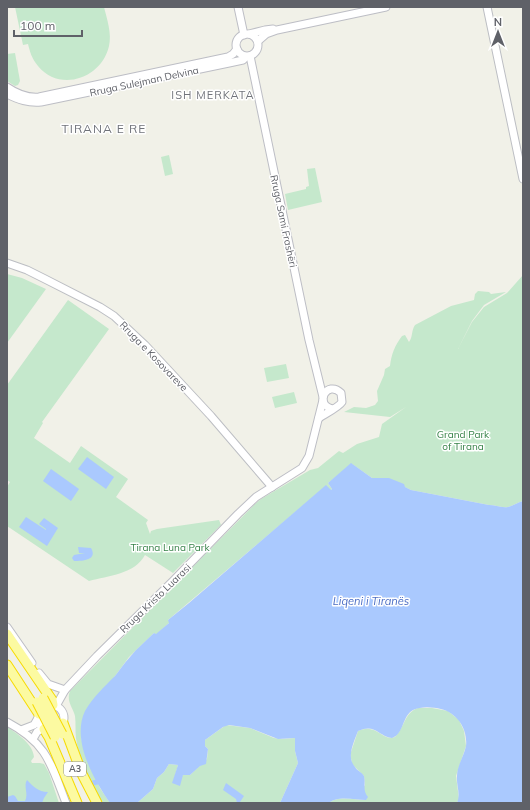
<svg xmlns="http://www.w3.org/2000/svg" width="530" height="810" font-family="Mulish,sans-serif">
	<rect width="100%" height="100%" fill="#f1f1e8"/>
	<g fill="#c5e8cc">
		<path d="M15 7H104C107 19 112 34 109 46 102 78 60 93 38 66 32 59 30 52 28 44L23 45Z"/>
		<path d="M15 53 20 81 18 85 15 86 7 81V54Z"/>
		<path d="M169 155 173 174 165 176 161 157Z"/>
		<path d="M315 168 322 202 288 210 285 194 306 189V187L309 186 307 169Z"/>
		<path d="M7 274 22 278 46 289 7 343Z"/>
		<path d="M523 275V501C518 502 513 506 508 507 501 508 495 505 489 505L411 490 385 478H372L352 464 328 483 332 489 330 491 326 486 168 620 170 622 156 635 154 633 129 657 83 720 81 738 88 761 100 788 110 803H103C91 784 79 760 76 738 75 731 76 723 75 716 73 707 66 702 70 691L255 504 261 499 310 470 318 468 339 451 343 453 357 444 379 437 382 424 406 407 390 417 344 412 354 407 366 408 375 405 378 401 377 391 384 375 385 369 390 366C391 355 395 345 402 336L405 335 409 342C413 337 411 331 415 325L451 306 474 300 475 294 478 291 489 292 491 294 506 292 484 305 472 321 458 349 472 322 484 307 507 293Z"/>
		<path d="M68 300 109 329 42 422 43 423 34 438 70 463 81 446 128 479 116 497 148 520 146 523 150 534 151 531 157 529 219 520 221 525 173 573 145 555C135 574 108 576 89 581L7 526V487L10 482 7 480V385Z"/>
		<path d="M286 364 289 378 267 382 264 368Z"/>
		<path d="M294 392 297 403 275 408 272 397Z"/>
		<path d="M418 708H432L448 711 459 720 464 731 466 746 456 776 459 799 457 803H329C338 795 355 800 366 800L363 788 365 785 364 776 352 764 351 758V752L358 731C377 722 382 742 395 737 405 727 404 713 418 708Z"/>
		<path d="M226 725 250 728 274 738 282 739 295 738 296 739 295 751 298 763 280 803H137L153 789 157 778 164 772 169 764 178 765 173 783 183 775H190L207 759 208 749 205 746V740Z"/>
		<path d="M7 727C18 734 33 744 34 757L31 761 32 763H40L44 764 49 773 59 803H7Z"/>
	</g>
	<g fill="#aac9fe">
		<path d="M87 457 114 477 106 489 78 469Z"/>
		<path d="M351 463 372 478H389L404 484 405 487 411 490 489 505C495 505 501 508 508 507 513 506 518 502 523 501V803H457C461 794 456 785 457 776 457 766 464 756 466 746 468 729 457 713 441 709 433 707 421 706 413 710 402 716 404 734 392 738 378 736 375 723 358 731 354 742 346 757 355 767 357 771 362 772 364 776 366 784 362 790 368 797L366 800C355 800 338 795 329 803H280L298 763 295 751V738L278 739 250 728 229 725 223 727 205 740V746L208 749 206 764 200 766 190 775H183L180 786 172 783 178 765 169 764 164 772 157 778 153 789 137 803H110C94 780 71 740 85 711 93 697 104 687 115 676 120 670 124 663 130 657 137 648 146 641 154 633L156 634 169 623 168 620 189 603 326 485 331 490 332 489 328 483Z"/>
		<path d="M51 469 79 489 71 501 43 481Z"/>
		<path d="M26 517 46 530V529L39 524 44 518 58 528 47 546 19 527Z"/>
		<path d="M78 547 91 548C98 560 83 561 74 561L72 558 74 555 85 553H79Z"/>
		<path d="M27 780C33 786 38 792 48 792L44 798 42 803H7V797L13 795 15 796 18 801H25C29 794 23 786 27 780Z"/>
		<path d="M226 783 244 796 240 802 237 803 236 799 223 790Z"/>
	</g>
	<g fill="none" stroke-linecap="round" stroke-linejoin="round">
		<path stroke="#aac9fe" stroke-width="5" d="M93 783 97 782"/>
		<defs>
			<g id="tertiary">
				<path d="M487 7 523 179"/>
				<path d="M7 263 27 270 45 279 100 307 114 316 145 345 211 416 272 487"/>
				<path d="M7 722C47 743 51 764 66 803"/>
				<path d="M21 730 34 725 38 718"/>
				<path d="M33 739 37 732 43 728"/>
			</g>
			<g id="secondary">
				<path d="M238 7 244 35"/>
				<circle cx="247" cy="45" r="11"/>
				<path d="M249 34 265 30 273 29"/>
				<path d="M258 41 266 34 277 30 386 7"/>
				<path d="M250 56 309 340 323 397"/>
				<path d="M7 87C17 94 27 98 39 97L228 57 233 54 237 49"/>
				<path d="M7 94C19 100 28 103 41 102L229 63 243 60 246 57"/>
				<path d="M319 418C325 414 339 407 342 402L341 393C327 379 313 405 333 409"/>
				<path d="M7 627 32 663"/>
				<path d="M39 673 48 684 65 690"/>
				<circle cx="51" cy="718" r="13"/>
				<path d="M56 706 65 690 97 656 174 580 238 514 256 497 302 468 309 456 323 400"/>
			</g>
			<g id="trunk">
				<path d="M7 634 52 700 53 705"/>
				<path d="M7 665 39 714"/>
				<path d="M63 723 82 774 97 803"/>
				<path d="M44 729 49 737 77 803"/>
			</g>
		</defs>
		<use href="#tertiary" stroke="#bcbec3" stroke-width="9"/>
		<use href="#secondary" stroke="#bdbec5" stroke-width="9"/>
		<use href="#trunk" stroke="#f7db02" stroke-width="11"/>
		<use href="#tertiary" stroke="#fff" stroke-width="7"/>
		<use href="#secondary" stroke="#fff" stroke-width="7"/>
		<use href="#trunk" stroke="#fcfaa1" stroke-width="9"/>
		<defs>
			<g id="trunk-bridge">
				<path d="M43 698 62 734"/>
				<path d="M37 702 55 737"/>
			</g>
		</defs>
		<use href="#trunk-bridge" stroke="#f7db02" stroke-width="11" stroke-linecap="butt"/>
		<use href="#trunk-bridge" stroke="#fcfaa1" stroke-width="9"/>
	</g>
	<g text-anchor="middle" stroke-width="3" stroke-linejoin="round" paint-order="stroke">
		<rect fill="#fff" stroke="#8f9095" stroke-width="1" x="64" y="762" width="22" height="14" rx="3"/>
		<g font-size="9" font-weight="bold" fill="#5f6168">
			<text x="75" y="772">A3</text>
		</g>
		<g font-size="10" fill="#5f6168" stroke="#fff">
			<text transform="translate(144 81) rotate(-12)" y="4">Rruga Sulejman Delvina</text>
			<text transform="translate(284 221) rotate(78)" y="4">Rruga Sami Frashëri</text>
			<text transform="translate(154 356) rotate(46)" y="4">Rruga e Kosovareve</text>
			<text transform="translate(155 598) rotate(-44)" y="4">Rruga Kristo Luarasi</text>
		</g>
		<g font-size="10" fill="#358147" stroke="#fff">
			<text x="463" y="438">Grand Park<tspan x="463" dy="12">of Tirana</tspan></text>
			<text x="170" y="551">Tirana Luna Park</text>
		</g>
		<g font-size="11" letter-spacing="1" fill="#70737a" stroke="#fff">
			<text x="213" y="99">ISH MERKATA</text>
		</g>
		<g font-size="11" font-style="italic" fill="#4b6dc4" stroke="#fff">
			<text x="371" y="605">Liqeni i Tiranës</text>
		</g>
		<g font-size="12" letter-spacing="1" fill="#70737a" stroke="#fff">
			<text x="104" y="133">TIRANA E RE</text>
		</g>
	</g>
	<rect width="530" height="810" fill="none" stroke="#5f6168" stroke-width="16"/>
	<g transform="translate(498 32)" stroke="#ffffff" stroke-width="3" paint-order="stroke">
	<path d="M0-3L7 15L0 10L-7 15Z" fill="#5f6168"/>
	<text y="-6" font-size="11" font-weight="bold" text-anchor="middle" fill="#5f6168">N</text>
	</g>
	<path d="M14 30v6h68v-6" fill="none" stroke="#5f6168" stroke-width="2"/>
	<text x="20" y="30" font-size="12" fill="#5f6168" stroke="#ffffff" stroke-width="3" paint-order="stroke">100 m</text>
</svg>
